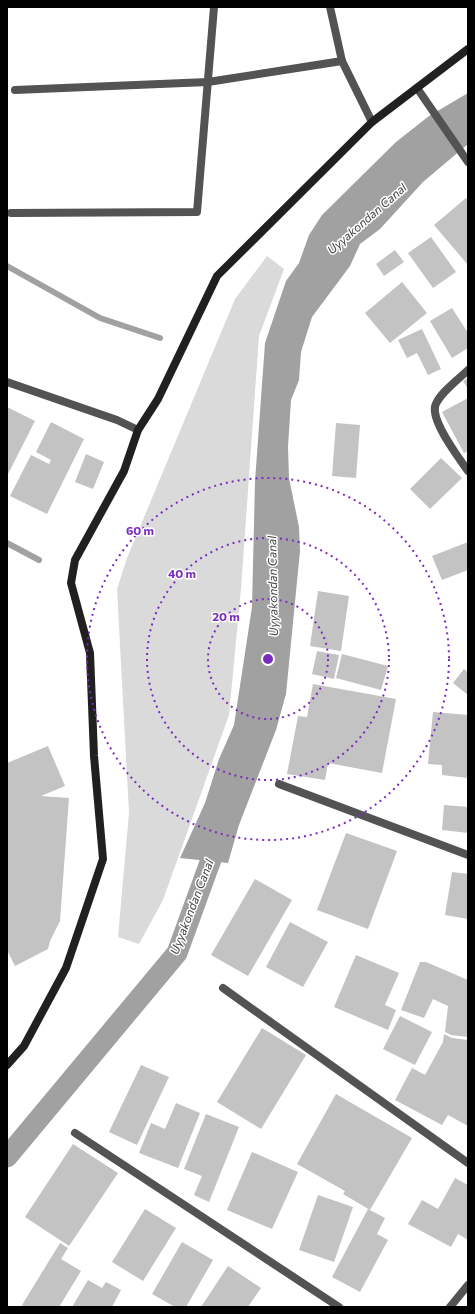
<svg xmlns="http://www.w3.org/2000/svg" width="475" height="1314" font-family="Commissioner,sans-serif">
	<rect width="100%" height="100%" fill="#fff"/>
	<path fill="#dadada" d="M267 256 284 269 259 336 241 589 229 715 163 900 139 944 118 937 129 813 117 589 127 558 235 299Z"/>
	<path fill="#a1a1a1" d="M468 93V144L423 182 380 229 360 244 350 266 312 317 301 352 299 380 291 400 288 447 289 478 299 527 300 551 286 694 276 730 239 825 228 863 180 858 205 803 219 759 234 725 252 607 255 481 265 343 286 281 299 263 309 235 322 215 396 142 429 116Z"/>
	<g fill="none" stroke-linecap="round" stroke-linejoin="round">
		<g stroke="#a1a1a1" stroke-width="6">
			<path d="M7 266 100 318 160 338"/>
			<path d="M7 543 39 560"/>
		</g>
		<path stroke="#a1a1a1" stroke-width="21" d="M7 1157 177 953 220 835"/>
	</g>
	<g fill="#c3c3c3">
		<path d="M466 198 468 200 467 226 468 265 434 225Z"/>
		<path d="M431 237 456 272 433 288 408 253Z"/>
		<path d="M395 250 404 262 384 276 376 264Z"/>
		<path d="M402 282 427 313 390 343 365 313Z"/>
		<path d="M452 308 468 333V348L452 358 430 321Z"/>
		<path d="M422 329 441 369 428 375 417 353 407 358 398 340Z"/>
		<path d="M468 378V389L463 381Z"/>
		<path d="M468 398V451L464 453 442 412Z"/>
		<path d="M7 407 35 421 7 476Z"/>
		<path d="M51 422 84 439 47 514 10 496 31 455 49 464 51 460 36 452Z"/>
		<path d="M336 423 360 425 356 478 332 476Z"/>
		<path d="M86 454 104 462 93 489 75 482Z"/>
		<path d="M441 458 462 478 430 509 410 489Z"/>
		<path d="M468 542V570L442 580 432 556Z"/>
		<path d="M318 591 349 596 341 651 310 646Z"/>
		<path d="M317 651 339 655 334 679 312 674Z"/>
		<path d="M342 654 388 666 381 690 336 678Z"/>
		<path d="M464 669 468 672V695L453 683Z"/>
		<path d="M313 684 396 699 382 773 328 763 325 780 287 774 298 716 307 717Z"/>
		<path d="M433 712 468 715V778L442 775V765L428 764Z"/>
		<path d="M48 746 65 786 41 796 69 798 60 921 50 941 48 949 15 966 7 950V763Z"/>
		<path d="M444 805 468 807V833L442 830Z"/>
		<path d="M346 833 397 851 368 929 317 910Z"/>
		<path d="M452 872 468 874V919L445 915Z"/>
		<path d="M255 879 292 900 248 976 211 955Z"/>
		<path d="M290 922 328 942 303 987 266 967Z"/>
		<path d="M356 955 399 973 385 1005 396 1010 388 1030 334 1007Z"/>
		<path d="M420 962H426L468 980V1037L451 1035 445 1032 448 1006 433 999 424 1018 401 1010Z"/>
		<path d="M400 1016 432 1032 415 1065 383 1049Z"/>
		<path d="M262 1028 306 1055 261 1129 217 1102Z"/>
		<path d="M444 1034 452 1038 468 1040V1126L448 1115 442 1125 395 1100 412 1068 425 1075 443 1042Z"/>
		<path d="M141 1065 169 1077 137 1145 109 1132Z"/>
		<path d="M336 1094 412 1138 370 1210 343 1194 345 1191 297 1164Z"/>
		<path d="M176 1103 200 1113 178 1168 139 1153 151 1123 165 1129Z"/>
		<path d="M206 1114 239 1127 209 1202 194 1195 202 1176 184 1169Z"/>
		<path d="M73 1144 118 1173 69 1246 25 1217Z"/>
		<path d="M252 1152 298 1172 272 1229 227 1210Z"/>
		<path d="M455 1178 468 1185V1240L458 1234 451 1247 408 1224 422 1200 438 1209Z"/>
		<path d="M318 1195 353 1207 334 1262 299 1250Z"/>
		<path d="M145 1209 176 1228 143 1281 112 1262Z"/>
		<path d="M368 1209 385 1218 377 1234 388 1240 360 1292 332 1277Z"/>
		<path d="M182 1242 213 1260 186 1307H175L152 1294Z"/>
		<path d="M60 1243 68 1248 61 1259 81 1271 59 1307H25L22 1305Z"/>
		<path d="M228 1266 261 1288 248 1307H201Z"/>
		<path d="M88 1280 102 1288 106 1282 121 1290 112 1307H72Z"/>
	</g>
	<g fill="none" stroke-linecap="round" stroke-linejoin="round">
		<g stroke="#535353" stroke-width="8">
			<path d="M330 7 342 61 372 122"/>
			<path d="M417 88 468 162"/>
			<path d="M15 90 208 82 342 61"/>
			<path d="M11 213 197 212 214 7"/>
			<path d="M468 370C459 379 437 395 435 407 432 423 459 458 468 471"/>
			<path d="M7 382 117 420 138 430"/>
			<path d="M279 784 468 855"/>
			<path d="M223 988 468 1163"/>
			<path d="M75 1133 339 1307"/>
			<path d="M450 1307 468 1285"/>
		</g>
		<path stroke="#202020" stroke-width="8" d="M7 1065 24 1046 66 968 103 859 94 756 90 653 71 583 75 560 124 471 138 430 158 399 217 276 372 122 468 49"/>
	</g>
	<g fill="none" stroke="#7b2cbf" stroke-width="2" stroke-dasharray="2 4">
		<circle cx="268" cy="659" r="60"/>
		<circle cx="268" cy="659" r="121"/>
		<circle cx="268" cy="659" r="181"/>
	</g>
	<g text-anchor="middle" stroke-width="3" stroke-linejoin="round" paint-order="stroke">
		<g font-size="12" font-style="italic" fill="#424242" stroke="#fff">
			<text transform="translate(367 219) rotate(-41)" y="4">Uyyakondan Canal</text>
			<text transform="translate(273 586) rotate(-91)" y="4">Uyyakondan Canal</text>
			<text transform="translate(192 907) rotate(-69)" y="4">Uyyakondan Canal</text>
		</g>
	</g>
	<circle cx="268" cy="659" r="6" fill="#7b2cbf" stroke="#fff" stroke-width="2"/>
	<g font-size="12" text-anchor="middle" font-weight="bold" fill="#7b2cbf" stroke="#fff" stroke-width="3" stroke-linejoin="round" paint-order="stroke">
		<text x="140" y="535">60 m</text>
		<text x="182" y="578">40 m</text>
		<text x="226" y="621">20 m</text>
	</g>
	<rect width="475" height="1314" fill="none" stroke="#000000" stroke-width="16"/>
</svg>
